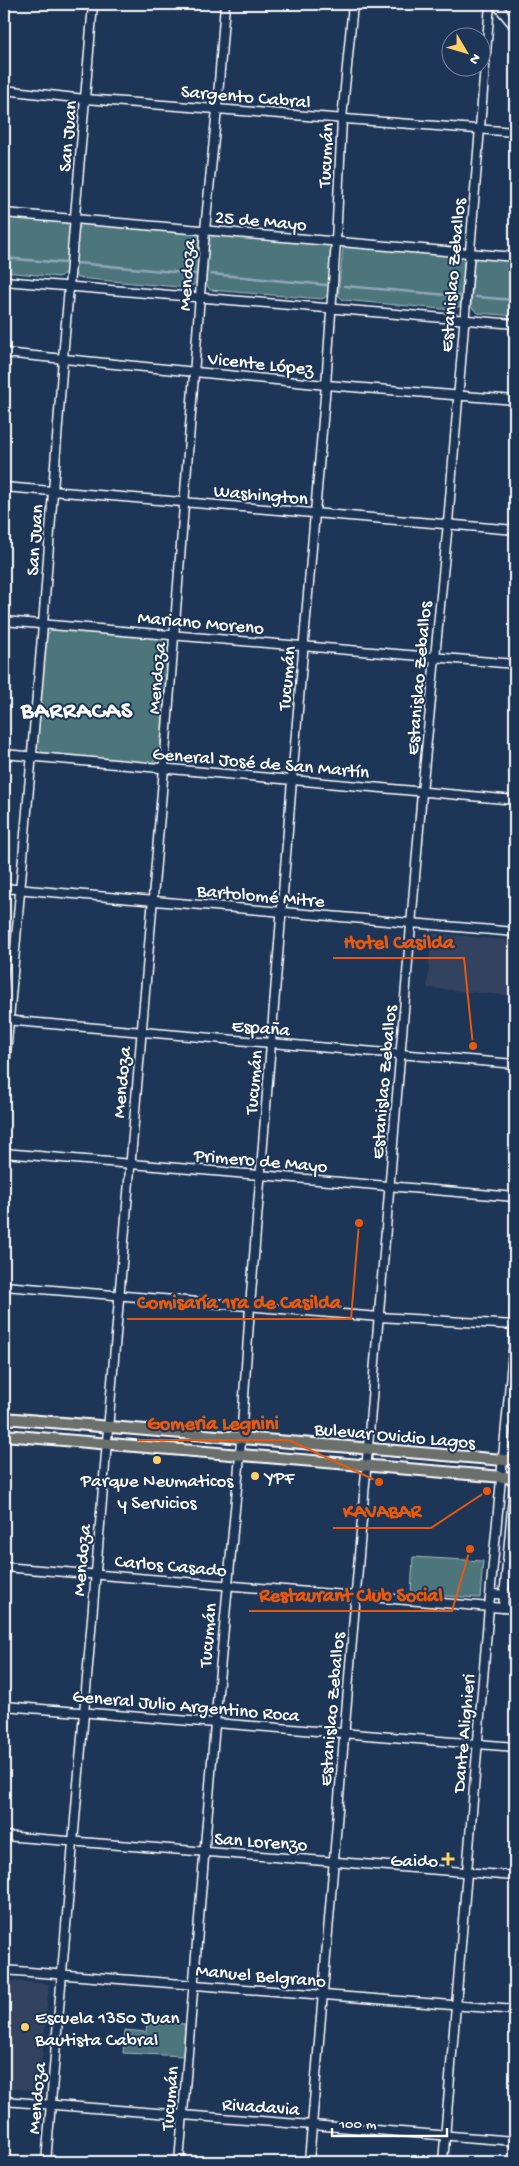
<svg xmlns="http://www.w3.org/2000/svg" width="519" height="2166" font-family="'Gochi Hand',sans-serif">
	<rect width="100%" height="100%" fill="#1d3557"/>
	<filter id="ink" filterUnits="userSpaceOnUse"><feTurbulence type="fractalNoise" baseFrequency=".02" numOctaves="2"/><feDisplacementMap in="SourceGraphic" scale="10" xChannelSelector="R" yChannelSelector="G"/><feConvolveMatrix kernelMatrix="1 2 1 2 8 2 1 2 1" color-interpolation-filters="sRGB"/></filter>
	<g filter="url(#ink)">
		<g fill="#32425f">
			<path d="M432 933 515 941V996L427 988Z"/>
			<path d="M4 1980 49 1984 39 2091 4 2088Z"/>
		</g>
		<g fill="#4d767b" stroke="#a6babd">
			<path d="M4 216 67 221 71 227 66 272 59 277 4 272Z"/>
			<path d="M82 223 197 232 201 238 196 283 189 288 77 278 74 272 76 228Z"/>
			<path d="M215 234 330 244 334 249 329 295 322 299 210 290 206 284 209 240Z"/>
			<path d="M347 245 458 255 464 261V284L460 306 453 310 343 300 338 295 343 248Z"/>
			<path d="M480 257 515 260V316L478 313 471 307 474 261Z"/>
			<path d="M52 629 163 638 168 643 160 756 151 764 44 753 36 746 47 635Z"/>
			<path d="M515 1502V1592L507 1591Z"/>
			<path d="M413 1557 483 1561 480 1598 411 1594Z"/>
			<path d="M147 2021 185 2024 183 2056 123 2053 125 2030 146 2032Z"/>
		</g>
		<g fill="none" stroke-linecap="round" stroke-linejoin="round">
			<g stroke="#91a6bb" stroke-width="2.5">
				<path d="M4 258 64 263"/>
				<path d="M77 263 195 274"/>
				<path d="M211 274 326 285"/>
				<path d="M344 286 459 296"/>
				<path d="M476 297 515 300"/>
			</g>
			<defs>
				<g id="minor">
					<path d="M496 4 515 27"/>
					<path d="M4 90 85 99 515 132"/>
					<path d="M4 213 515 257"/>
					<path d="M4 281 515 324"/>
					<path d="M4 353 326 385 515 400"/>
					<path d="M4 487 515 530"/>
					<path d="M4 621 515 664"/>
					<path d="M4 754 515 800"/>
					<path d="M4 888 515 932"/>
					<path d="M4 1020 515 1064"/>
					<path d="M4 1078 43 625 63 358 93 4"/>
					<path d="M4 1153 515 1197"/>
					<path d="M4 1286 379 1317 515 1325"/>
					<path d="M4 1567 515 1609"/>
					<path d="M491 1594 515 1595"/>
					<path d="M503 1608 515 1475"/>
					<path d="M4 1706 515 1747"/>
					<path d="M4 1836 515 1876"/>
					<path d="M4 1970 515 2010"/>
					<path d="M4 2101 515 2141"/>
					<path d="M46 2162 164 768 205 230 217 109 225 4"/>
					<path d="M179 2162 215 1724 240 1456 250 1307 292 780 326 385 336 241 342 119 353 4"/>
					<path d="M309 2162 422 792 448 523 490 4"/>
					<path d="M443 2162 489 1607 514 1340 515 1307"/>
				</g>
				<g id="major">
					<path d="M4 1418 515 1461"/>
					<path d="M4 1435 515 1478"/>
				</g>
			</defs>
			<use href="#minor" stroke="#fff" stroke-width="11"/>
			<use href="#major" stroke="#fff" stroke-width="14"/>
			<use href="#minor" stroke="#1d3557" stroke-width="8"/>
			<use href="#major" stroke="#6c706d" stroke-width="10"/>
		</g>
	</g>
	<g fill="#ffd166" stroke="#1d3557" stroke-width="2">
		<circle cx="157" cy="1460" r="5"/>
		<circle cx="255" cy="1476" r="5"/>
		<path d="M445.5 1851.5h5v5h5v5h-5v5h-5v-5h-5v-5h5z"/>
		<circle cx="25" cy="2027" r="5"/>
	</g>
	<g text-anchor="middle" stroke-width="4" stroke-linejoin="round" paint-order="stroke">
		<g font-size="19" fill="#fff" stroke="#1d3557">
			<text transform="translate(246 95) rotate(5)" y="7">Sargento Cabral</text>
			<text transform="translate(66 136) rotate(-85)" y="7">San Juan</text>
			<text transform="translate(324 155) rotate(-87)" y="7">Tucumán</text>
			<text transform="translate(261 219) rotate(5)" y="7">25 de Mayo</text>
			<text transform="translate(185 275) rotate(-86)" y="7">Mendoza</text>
			<text transform="translate(451 275) rotate(-85)" y="7">Estanislao Zeballos</text>
			<text transform="translate(261 362) rotate(6)" y="7">Vicente López</text>
			<text transform="translate(261 493) rotate(5)" y="7">Washington</text>
			<text transform="translate(33 540) rotate(-86)" y="7">San Juan</text>
			<text transform="translate(201 621) rotate(5)" y="7">Mariano Moreno</text>
			<text transform="translate(155 678) rotate(-85)" y="7">Mendoza</text>
			<text transform="translate(285 678) rotate(-85)" y="7">Tucumán</text>
			<text transform="translate(417 678) rotate(-85)" y="7">Estanislao Zeballos</text>
			<text transform="translate(261 761) rotate(5)" y="7">General José de San Martín</text>
			<text transform="translate(261 894) rotate(5)" y="7">Bartolomé Mitre</text>
			<text transform="translate(261 1026) rotate(5)" y="7">España</text>
			<text transform="translate(120 1082) rotate(-85)" y="7">Mendoza</text>
			<text transform="translate(252 1082) rotate(-85)" y="7">Tucumán</text>
			<text transform="translate(382 1082) rotate(-85)" y="7">Estanislao Zeballos</text>
			<text transform="translate(261 1159) rotate(5)" y="7">Primero de Mayo</text>
			<text transform="translate(395 1434) rotate(5)" y="7">Bulevar Ovidio Lagos</text>
			<text transform="translate(80 1560) rotate(-85)" y="7">Mendoza</text>
			<text transform="translate(171 1564) rotate(5)" y="7">Carlos Casado</text>
			<text transform="translate(206 1635) rotate(-85)" y="7">Tucumán</text>
			<text transform="translate(186 1704) rotate(5)" y="7">General Julio Argentino Roca</text>
			<text transform="translate(330 1709) rotate(-85)" y="7">Estanislao Zeballos</text>
			<text transform="translate(462 1733) rotate(-85)" y="7">Dante Alighieri</text>
			<text transform="translate(261 1840) rotate(4)" y="7">San Lorenzo</text>
			<text transform="translate(261 1974) rotate(5)" y="7">Manuel Belgrano</text>
			<text transform="translate(35 2098) rotate(-85)" y="7">Mendoza</text>
			<text transform="translate(168 2098) rotate(-85)" y="7">Tucumán</text>
			<text transform="translate(261 2105) rotate(4)" y="7">Rivadavia</text>
		</g>
		<g font-size="19" fill="#fff" stroke="#1d3557" text-anchor="start">
			<text x="265" y="1483">YPF</text>
			<text x="157" y="1486" text-anchor="middle">Parque Neumaticos<tspan x="157" dy="22">y Servicios</tspan></text>
			<text x="438" y="1866" text-anchor="end">Gaido</text>
			<text x="35" y="2023">Escuela 1350 Juan<tspan x="35" dy="22">Bautista Cabral</tspan></text>
		</g>
		<g font-size="24" font-weight="bold" letter-spacing="1" fill="#fff" stroke="#1d3557">
			<text x="77" y="717">BARRACAS</text>
		</g>
	</g>
	<path fill="none" stroke="#e8590c" stroke-width="2" d="M473 1046L464 958H333M359 1223L351 1319H127M379 1482L289 1440H137M487 1491L431 1528H333M470 1549L452 1611H249"/>
	<g fill="#e8590c" stroke="#1d3557" stroke-width="2">
		<circle cx="473" cy="1046" r="5"/>
		<circle cx="359" cy="1223" r="5"/>
		<circle cx="379" cy="1482" r="5"/>
		<circle cx="487" cy="1491" r="5"/>
		<circle cx="470" cy="1549" r="5"/>
	</g>
	<g font-size="20" text-anchor="middle" font-weight="bold" fill="#e8590c" stroke="#1d3557" stroke-width="4" stroke-linejoin="round" paint-order="stroke">
		<text x="399" y="948">Hotel Casilda</text>
		<text x="239" y="1308">Comisaría 1ra de Casilda</text>
		<text x="213" y="1429">Gomeria Legnini</text>
		<text x="382" y="1517">KAVABAR</text>
		<text x="351" y="1601">Restaurant Club Social</text>
	</g>
	<rect width="519" height="2166" fill="none" stroke="#1d3557" stroke-width="20"/>
	<rect x="10" y="10" width="499" height="2146" fill="none" stroke="#fff" stroke-width="2" filter="url(#ink)"/>
	<g transform="translate(466 52) rotate(128)"><circle r="24" fill="#1d3557" stroke="#77869a"/>
	<path d="M0-4L9 19L0 12L-9 19Z" fill="#ffd166"/>
	<text y="-8" font-size="14" font-weight="bold" text-anchor="middle" fill="#ffffff">N</text>
	</g>
	<path d="M332 2128v8h115v-8" fill="none" stroke="#ffffff" stroke-width="2.5"/>
	<text x="339" y="2128" font-size="15" fill="#ffffff" stroke="#1d3557" stroke-width="4" paint-order="stroke">100 m</text>
</svg>
